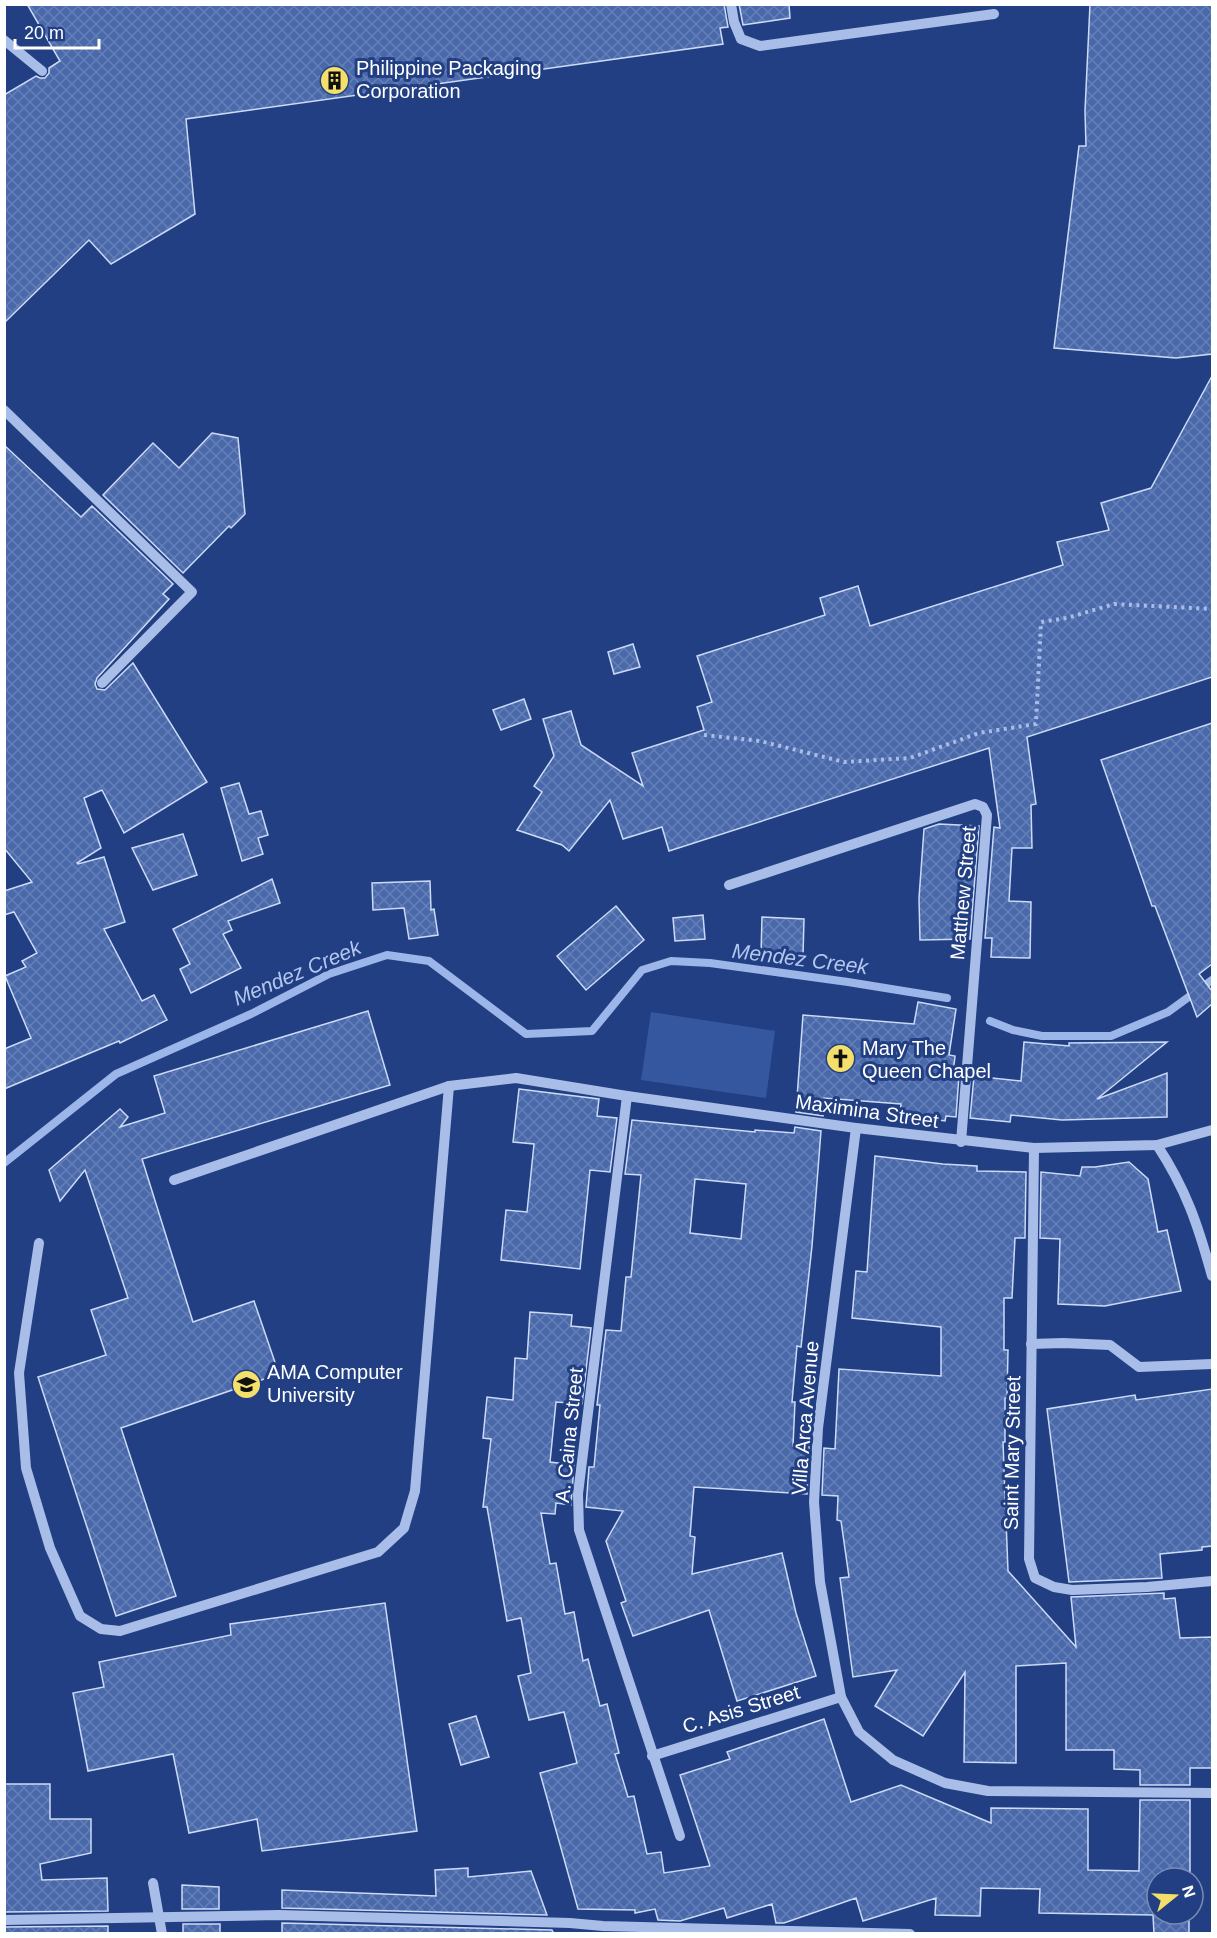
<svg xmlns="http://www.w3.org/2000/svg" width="1217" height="1938" font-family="Arial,sans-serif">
	<defs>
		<pattern id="building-cross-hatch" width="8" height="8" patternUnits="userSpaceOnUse" patternTransform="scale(1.5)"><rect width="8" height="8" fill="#4a69ab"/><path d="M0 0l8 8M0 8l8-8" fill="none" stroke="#6580b8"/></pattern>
	</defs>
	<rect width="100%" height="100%" fill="#213f82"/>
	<path fill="#3557a0" d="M651 1012 775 1031 766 1098 641 1080Z"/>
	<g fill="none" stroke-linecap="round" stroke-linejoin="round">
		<g stroke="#9cb6e9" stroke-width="8">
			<path d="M990 1021 1013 1030 1042 1036H1111L1168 1012 1212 980"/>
			<path d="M4 1163 116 1074 251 1014 329 974 387 955 429 961 526 1034 592 1031 642 970 671 961 710 963 848 982 947 998"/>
		</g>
	</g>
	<g fill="url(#building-cross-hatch)" stroke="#ccdaf6" stroke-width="1.5" fill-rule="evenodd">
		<path d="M27 4H724L728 27 720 28 723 44 186 119 195 214 111 264 89 240 4 323V95L36 76 40 78H45L49 73V68L60 61Z"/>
		<path d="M739 4H789L790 18 743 25Z"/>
		<path d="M1090 4H1212V354L1176 358 1054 348 1079 146H1086L1085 111Z"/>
		<path d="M1212 376V677L1027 737 1036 804 1031 805 1032 848H1012L1009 901 1031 902 1030 958 991 957 992 938H985L994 827 1000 828 989 748 669 851 662 827 623 839 610 800 569 851 562 845 517 830 542 792 534 786 554 756 543 719 571 711 581 745 643 786 632 753 704 730 697 707 712 702 697 656 825 615 820 598 858 586 870 626 1063 565 1057 542 1109 530 1101 503 1151 488Z"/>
		<path d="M212 433 238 438 245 514 231 528 229 526 183 573 103 495 153 443 179 468Z"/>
		<path d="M4 445 81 517 92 506 173 584 163 594 169 599 97 678 95 684 97 689 105 690 133 663 207 782 124 833 102 790 84 798 101 848 77 863 78 864 104 857 125 922 104 929 142 1001 154 995 167 1020 120 1043 119 1041 4 1089V1049L31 1038 5 976 26 967 22 961 37 953 14 912 4 915V891L32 882 4 848Z"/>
		<path d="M633 644 640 667 614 674 608 652Z"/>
		<path d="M524 699 531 719 501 730 493 710Z"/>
		<path d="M1212 723V964L1199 974 1212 991V1004L1197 1017 1155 906H1152L1101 760Z"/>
		<path d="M239 783 249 814 261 811 268 835 258 838 263 854 242 861 221 788Z"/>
		<path d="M939 824 979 826 970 939 920 940 919 898 924 829Z"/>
		<path d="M183 834 197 875 153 890 132 848Z"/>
		<path d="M272 879 280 903 228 921 232 930 223 934 241 968 191 993 180 969 190 964 173 929Z"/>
		<path d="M430 881 431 910 434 909 438 935 409 939 404 908 373 910 372 883Z"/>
		<path d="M616 906 644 940 586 990 557 956Z"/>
		<path d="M703 915 705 939 675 941 673 918Z"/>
		<path d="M762 917 804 919 803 956 761 954Z"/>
		<path d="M918 1002 956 1009 949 1055 955 1056 953 1074 959 1075 956 1117 946 1116 945 1121 900 1114 901 1104 824 1098 823 1116 796 1112 803 1015 914 1024Z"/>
		<path d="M368 1011 390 1085 142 1159 193 1322 254 1301 279 1374 121 1428 176 1596 116 1616 38 1377 106 1355 91 1310 128 1298 85 1170 60 1201 49 1170 120 1109 128 1117 120 1127 165 1113 154 1076Z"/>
		<path d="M1024 1042 1069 1046V1043L1167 1042 1097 1099 1167 1073V1117L1062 1120 1011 1115 1010 1122 970 1118 974 1076 1021 1081Z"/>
		<path d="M519 1089 599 1099 597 1116 617 1118 610 1172 590 1170 580 1269 501 1260 506 1210 527 1212 534 1144 513 1142Z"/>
		<path d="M632 1120 755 1132V1130L794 1133 795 1127 821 1131 812 1246 801 1347 797 1346 792 1402H795L793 1446 809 1447 807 1494 694 1487 690 1536 695 1537 692 1574 782 1553 796 1613 816 1676 737 1701 709 1610 633 1636 621 1603 626 1601 606 1541 623 1511 586 1507 589 1467H594L600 1405H597L606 1330 621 1331 626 1277H631L641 1175 625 1174ZM695 1179 746 1184 741 1239 690 1233Z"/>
		<path d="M875 1156 943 1164 977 1166V1171L1026 1172 1025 1238H1015L1012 1298H1004V1350H1008L1007 1398H1005V1442H1003L1008 1571 1076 1647 1071 1597 1164 1593V1599L1175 1598 1180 1638 1212 1637V1768H1190V1785H1140V1770L1114 1769V1750H1066V1663L1016 1666V1763L964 1762 965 1672 923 1736 875 1706 897 1670 853 1677 840 1578 849 1577 841 1521 837 1520 838 1496 822 1495 824 1448 835 1449 839 1369 941 1376V1327L852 1318 856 1271 867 1272Z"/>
		<path d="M1129 1162 1148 1179 1158 1232 1167 1230 1181 1291 1105 1306 1058 1304 1060 1239 1040 1238 1041 1172 1080 1176 1082 1167H1095Z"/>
		<path d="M530 1312 572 1315 571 1326 591 1328 582 1404 556 1402 550 1462 574 1465 571 1505 556 1503 555 1514 541 1513 550 1564 556 1563 565 1614 574 1612 583 1661 588 1659 600 1706 607 1704 619 1753 615 1754 628 1797 634 1796 647 1854 661 1852 664 1873 710 1866 680 1775 730 1759 727 1752 824 1719 851 1802 901 1785 991 1823V1808L1088 1809V1870L1139 1871 1140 1800H1190V1878H1157V1914H1189V1934H1154L1153 1915 1039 1913 1040 1889 981 1888 980 1916 935 1915 936 1898 863 1921 856 1898 784 1923H776L772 1904 727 1918 724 1908 680 1921 658 1920 655 1909 635 1913V1910L578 1909 540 1773 577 1763 564 1712 529 1720 518 1676 531 1673 521 1618 507 1621 487 1507H483L491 1439 483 1438 487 1397 513 1400 515 1358 527 1359Z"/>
		<path d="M1212 1389V1546L1202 1547V1550L1160 1554 1162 1578 1069 1582 1047 1409 1135 1395 1136 1400Z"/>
		<path d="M385 1603 417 1831 262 1851 257 1819 189 1833 173 1754 88 1771 73 1693 104 1687 99 1662 231 1635 230 1624Z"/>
		<path d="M476 1716 489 1757 461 1765 449 1724Z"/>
		<path d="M4 1784H50V1819H91V1853L40 1864 42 1880 107 1878 108 1911 4 1912Z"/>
		<path d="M468 1868V1877L531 1871 547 1915 282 1908V1890L436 1896 435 1870Z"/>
		<path d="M182 1885 219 1887V1909H182Z"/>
		<path d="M282 1923 552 1930 554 1934H282Z"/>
		<rect x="183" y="1924" width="37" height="10"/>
		<path d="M108 1926V1934H4V1927Z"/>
	</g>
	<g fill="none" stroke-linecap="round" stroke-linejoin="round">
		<path stroke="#a8bde8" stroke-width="4" stroke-dasharray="3 4.5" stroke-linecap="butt" d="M704 735 760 741 844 762 910 758 979 733 1036 724 1041 622 1067 618 1114 604 1212 609"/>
		<g stroke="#a8bde8" stroke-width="10">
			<path d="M731 4 734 22 741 39 760 46 994 14"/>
			<path d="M4 40 42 71"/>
			<path d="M4 410 192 592 102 683"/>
			<path d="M729 885 975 804 983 807 987 815 961 1142"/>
			<path d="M627 1096 578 1494 579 1530 680 1836"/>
			<path d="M856 1128 818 1428 814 1502 820 1582 841 1697 859 1732 893 1760 945 1783 988 1791 1212 1793"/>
			<path d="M1157 1145C1186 1189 1198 1225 1212 1276"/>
			<path d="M1034 1148 1029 1559 1035 1578 1054 1587 1072 1590 1147 1587 1212 1581"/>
			<path d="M174 1180 449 1086 516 1078 627 1096 856 1128 1034 1148 1157 1145 1212 1130"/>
			<path d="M39 1243 19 1373 26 1468 50 1548 80 1616 101 1629 120 1631 378 1552 404 1528 415 1491 449 1086"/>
			<path d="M1031 1344 1063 1343 1110 1345 1139 1367 1212 1364"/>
			<path d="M652 1756 841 1697"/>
			<path d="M153 1883 162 1934"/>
			<path d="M4 1920 279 1915 570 1923 603 1926 910 1934"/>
		</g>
	</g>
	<defs>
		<symbol id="building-disc" viewBox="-11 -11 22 22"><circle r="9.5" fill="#f4df6a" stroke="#213f82"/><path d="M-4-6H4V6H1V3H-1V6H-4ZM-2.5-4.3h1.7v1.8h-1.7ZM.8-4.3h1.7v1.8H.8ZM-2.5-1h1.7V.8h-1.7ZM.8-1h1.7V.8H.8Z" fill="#111"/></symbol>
		<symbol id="church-disc" viewBox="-11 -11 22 22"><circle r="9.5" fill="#f4df6a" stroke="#213f82"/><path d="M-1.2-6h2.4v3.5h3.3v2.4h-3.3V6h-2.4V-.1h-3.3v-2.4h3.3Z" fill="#111"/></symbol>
		<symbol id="university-disc" viewBox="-11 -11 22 22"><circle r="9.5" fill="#f4df6a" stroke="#213f82"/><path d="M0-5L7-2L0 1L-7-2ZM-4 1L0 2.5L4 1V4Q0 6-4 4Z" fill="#111"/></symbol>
	</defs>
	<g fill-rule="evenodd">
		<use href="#building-disc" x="318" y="64" width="33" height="33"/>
		<use href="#church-disc" x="824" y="1042" width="33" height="33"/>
		<use href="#university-disc" x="230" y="1368" width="33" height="33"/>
	</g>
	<g text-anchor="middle" stroke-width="6" stroke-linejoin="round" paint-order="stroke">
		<g font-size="20" fill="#fff" stroke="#213f82" text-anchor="start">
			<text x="356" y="75">Philippine Packaging<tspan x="356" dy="23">Corporation</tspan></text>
			<text x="862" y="1055">Mary The<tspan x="862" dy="23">Queen Chapel</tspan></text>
			<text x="267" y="1379">AMA Computer<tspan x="267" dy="23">University</tspan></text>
		</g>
		<g font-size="20" fill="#fff" stroke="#213f82">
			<text transform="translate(963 893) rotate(-85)" y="7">Matthew Street</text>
			<text transform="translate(867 1111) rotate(8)" y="7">Maximina Street</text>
			<text transform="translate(805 1418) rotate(-85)" y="7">Villa Arca Avenue</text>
			<text transform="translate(569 1435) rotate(-84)" y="7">A. Caina Street</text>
			<text transform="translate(1012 1453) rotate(-89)" y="7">Saint Mary Street</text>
			<text transform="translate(741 1709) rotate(-17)" y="7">C. Asis Street</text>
		</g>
		<g font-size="21" font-style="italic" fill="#b4c7f0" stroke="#213f82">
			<text transform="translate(800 959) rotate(7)" y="7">Mendez Creek</text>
			<text transform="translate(297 973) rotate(-23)" y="7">Mendez Creek</text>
		</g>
	</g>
	<rect width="1217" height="1938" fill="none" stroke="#ffffff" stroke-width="12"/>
	<g transform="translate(1175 1896) rotate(72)"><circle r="28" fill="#213f82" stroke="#7a8cb4" stroke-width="1.5"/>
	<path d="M0-4.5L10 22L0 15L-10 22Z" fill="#f4df6a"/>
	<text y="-9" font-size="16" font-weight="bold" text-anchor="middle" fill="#ffffff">N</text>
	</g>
	<path d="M15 39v9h84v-9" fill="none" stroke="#ffffff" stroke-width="3"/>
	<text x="24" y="39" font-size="18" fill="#ffffff" stroke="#213f82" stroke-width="4.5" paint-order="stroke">20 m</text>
</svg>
